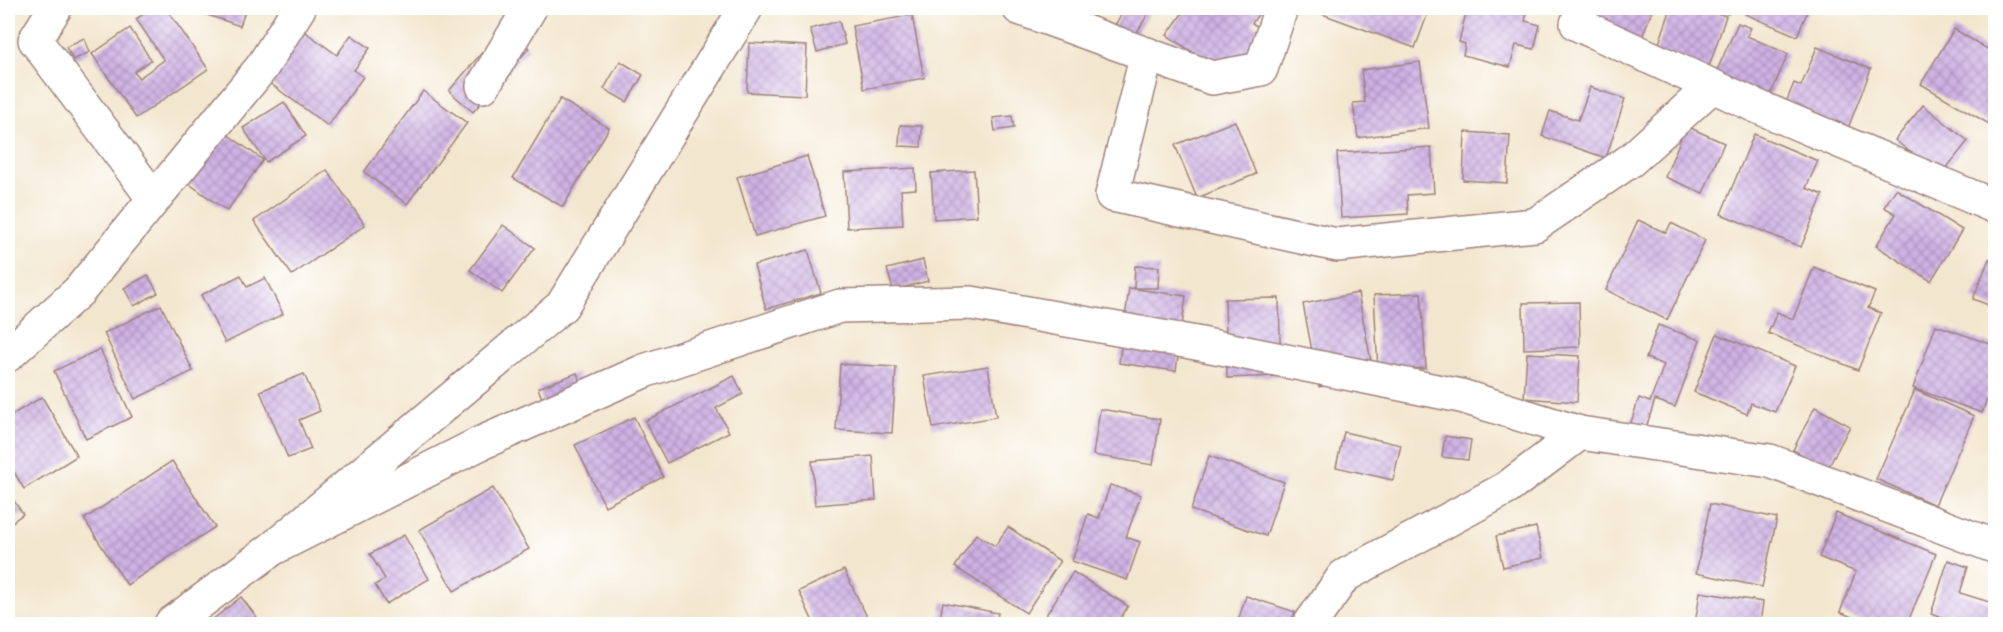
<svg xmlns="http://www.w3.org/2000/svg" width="2003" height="632" font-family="Cardo,serif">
	<defs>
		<pattern id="building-cross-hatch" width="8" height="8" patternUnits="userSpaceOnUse" patternTransform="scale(1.5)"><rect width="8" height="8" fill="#cfb2e5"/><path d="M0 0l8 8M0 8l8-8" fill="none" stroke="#aa90ba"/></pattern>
	</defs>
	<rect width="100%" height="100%" fill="#fff"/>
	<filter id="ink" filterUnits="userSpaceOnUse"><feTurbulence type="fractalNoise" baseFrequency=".0167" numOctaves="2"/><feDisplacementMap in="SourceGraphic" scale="12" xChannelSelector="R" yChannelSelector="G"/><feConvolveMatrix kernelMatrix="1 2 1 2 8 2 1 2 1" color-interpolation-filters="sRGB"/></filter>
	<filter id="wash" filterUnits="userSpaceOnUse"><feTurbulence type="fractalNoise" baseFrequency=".008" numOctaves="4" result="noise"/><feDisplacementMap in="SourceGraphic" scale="24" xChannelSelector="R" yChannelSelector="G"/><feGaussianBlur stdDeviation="1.35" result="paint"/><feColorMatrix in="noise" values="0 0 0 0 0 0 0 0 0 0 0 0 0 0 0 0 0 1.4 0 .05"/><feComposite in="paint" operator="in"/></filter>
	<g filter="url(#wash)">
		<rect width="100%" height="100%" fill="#f3e6ce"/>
		<g id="blocks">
			<g fill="url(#building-cross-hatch)">
				<path d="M153 8H166L208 69 136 118 92 54 130 28 151 60 134 72 139 78 164 60 136 19Z"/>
				<path d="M194 8H246L240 26 193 10Z"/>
				<path d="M1046 8H1095L1097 9 1087 29Z"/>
				<path d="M1125 8H1138L1148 14 1130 44 1111 32Z"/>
				<path d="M1186 8H1263L1252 23 1266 32 1234 80 1167 35Z"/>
				<path d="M1315 8H1422L1429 10 1415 48 1314 11Z"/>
				<path d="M1467 8H1528L1525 21 1540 25 1534 49 1516 45 1510 67 1463 55 1465 44 1459 42Z"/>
				<path d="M1592 8H1653L1632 64 1579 44Z"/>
				<path d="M1671 8H1700L1726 16 1704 82 1652 64Z"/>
				<path d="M1711 8H1730L1728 14Z"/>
				<path d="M1748 8H1809L1797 36 1745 14Z"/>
				<path d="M912 15 924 78 864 89 852 26Z"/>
				<path d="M839 21 845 44 817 52 810 29Z"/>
				<path d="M1738 23 1751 28 1747 36 1788 54 1764 110 1710 86Z"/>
				<path d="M504 27 529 48 473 112 449 91Z"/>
				<path d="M300 28 337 55 351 35 370 48 354 70 363 77 328 126 263 78Z"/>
				<path d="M1954 29 1996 54V113L1989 124 1921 84Z"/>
				<path d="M84 38 90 52 73 60 66 47Z"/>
				<path d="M749 43 807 46 805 95 747 92Z"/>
				<path d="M1817 47 1871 69 1843 141 1781 115 1794 83 1801 86Z"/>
				<path d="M620 61 643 75 627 102 604 89Z"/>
				<path d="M1420 62 1429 128 1358 138 1353 103 1365 102 1361 70Z"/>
				<path d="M1590 87 1625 99 1606 158 1542 136 1550 111 1578 120Z"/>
				<path d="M423 91 467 123 407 204 364 172Z"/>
				<path d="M560 99 609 128 563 207 513 178Z"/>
				<path d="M284 102 306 136 266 162 243 128Z"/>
				<path d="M1923 105 1968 141 1940 176 1895 140Z"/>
				<path d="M1012 116 1014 128 995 131 993 118Z"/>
				<path d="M1235 121 1256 174 1197 198 1175 145Z"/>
				<path d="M900 125 922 126 921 147 899 146Z"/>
				<path d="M1686 126 1724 143 1703 193 1665 177Z"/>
				<path d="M220 129 263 160 227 211 184 180Z"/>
				<path d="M1465 132 1510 135 1507 183 1463 180Z"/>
				<path d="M1754 134 1818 161 1806 188 1823 195 1801 247 1721 214Z"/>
				<path d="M1431 147 1434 193 1407 195 1408 214 1341 218 1337 153Z"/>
				<path d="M807 156 825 216 755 236 737 177Z"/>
				<path d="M915 168 916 189 901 190 903 225 847 228 844 172Z"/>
				<path d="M327 170 365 225 292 275 254 221Z"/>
				<path d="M974 170 977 216 934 219 931 173Z"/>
				<path d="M1896 189 1962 230 1931 281 1876 246 1896 214 1884 207Z"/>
				<path d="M1638 220 1666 233 1671 223 1705 240 1667 320 1606 290Z"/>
				<path d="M503 225 535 248 502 293 470 270Z"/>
				<path d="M808 250 821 293 766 309 754 265Z"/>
				<path d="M1989 259 1996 262V308L1973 299Z"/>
				<path d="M923 260 928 281 893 290 887 269Z"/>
				<path d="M1135 266 1159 267 1158 288H1134Z"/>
				<path d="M1814 267 1875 292 1868 308 1881 313 1858 370 1768 333 1777 312 1793 319Z"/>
				<path d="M148 275 158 293 134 306 124 288Z"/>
				<path d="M241 275 247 287 265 278 283 314 225 343 201 295Z"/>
				<path d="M1129 288 1186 296 1176 371 1119 363Z"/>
				<path d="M1358 293 1374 377 1319 387 1303 304Z"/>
				<path d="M1421 293 1426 368 1378 371 1374 295Z"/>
				<path d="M1279 298 1281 376 1227 378 1225 299Z"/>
				<path d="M1579 302 1580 347 1524 349 1523 303Z"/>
				<path d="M161 305 193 371 135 399 104 333Z"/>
				<path d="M1658 325 1700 340 1675 407 1655 400 1644 434 1629 428 1639 398 1650 402 1664 365 1646 358Z"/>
				<path d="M1936 325 1996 346V375L1982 413 1913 388Z"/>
				<path d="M1717 334 1795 366 1775 412 1751 403 1747 414 1694 392Z"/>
				<path d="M100 349 132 417 86 439 54 371Z"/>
				<path d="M1527 353 1580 356 1577 402 1524 398Z"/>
				<path d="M840 364 896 367 892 433 836 430Z"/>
				<path d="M988 366 996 417 933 428 924 376Z"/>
				<path d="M577 373 586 394 546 409 538 388Z"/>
				<path d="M304 374 320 411 299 420 311 449 288 458 260 391Z"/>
				<path d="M734 376 743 394 716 408 729 432 667 463 645 421Z"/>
				<path d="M1915 390 1974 416 1935 505 1876 479Z"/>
				<path d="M42 397 77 456 24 489 8 462V417Z"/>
				<path d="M1815 407 1850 426 1828 468 1793 450Z"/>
				<path d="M1100 409 1160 419 1153 465 1093 455Z"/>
				<path d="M634 417 663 477 605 506 575 445Z"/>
				<path d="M1344 432 1401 445 1393 480 1336 467Z"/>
				<path d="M1445 436 1471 440 1468 460 1442 457Z"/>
				<path d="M873 456 876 500 815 505 812 461Z"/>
				<path d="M1209 456 1284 482 1266 536 1191 510Z"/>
				<path d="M172 461 215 527 127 585 84 519Z"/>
				<path d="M1110 485 1141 495 1126 537 1140 542 1127 580 1072 561 1088 514 1099 518Z"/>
				<path d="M493 488 529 549 454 591 419 530Z"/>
				<path d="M8 492 23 514 8 525Z"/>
				<path d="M1710 504 1777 518 1762 587 1696 573Z"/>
				<path d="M1836 513 1936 554 1907 624H1869L1840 612 1856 572 1819 557Z"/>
				<path d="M1008 527 1060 561 1026 613 955 567 976 534 995 546Z"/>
				<path d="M1536 527 1543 558 1503 567 1496 536Z"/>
				<path d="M404 535 429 579 386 604 375 585 385 579 370 554Z"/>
				<path d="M1948 560 1968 567 1960 593 1996 604V624H1940L1942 618 1931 614Z"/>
				<path d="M844 570 870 623 814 624 799 591Z"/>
				<path d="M1073 572 1128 606 1117 624H1062L1046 615Z"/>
				<path d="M1700 592 1763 602 1760 624H1695Z"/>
				<path d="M1246 596 1295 612 1291 624H1237Z"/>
				<path d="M241 597 262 624H207Z"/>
				<path d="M943 602 998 613 996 624H939Z"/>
			</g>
		</g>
	</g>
	<g filter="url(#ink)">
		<use href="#blocks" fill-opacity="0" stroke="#9e827c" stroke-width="1.5"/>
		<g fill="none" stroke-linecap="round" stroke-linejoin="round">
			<defs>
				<g id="minor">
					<path d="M55 8 35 40 154 199"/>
					<path d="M1019 8 1212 78 1261 69 1281 8"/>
					<path d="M1582 8 1577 24 1756 106 1996 207"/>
					<path d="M1147 54 1112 195 1337 245 1535 225 1631 160 1712 86"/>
					<path d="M483 86 530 8"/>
					<path d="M8 355 79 291 262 67 299 8"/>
					<path d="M272 549 479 444 644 371 840 306 971 303 1196 343 1461 396 1580 433"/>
					<path d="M171 624 272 549 562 306 746 8"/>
					<path d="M1310 624 1344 576 1507 488 1580 433 1770 461 1996 547"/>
				</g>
			</defs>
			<use href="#minor" stroke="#9e827c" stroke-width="36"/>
			<use href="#minor" stroke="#fff" stroke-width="33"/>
		</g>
	</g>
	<rect width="2003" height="632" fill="none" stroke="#fff" stroke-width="30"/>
</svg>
